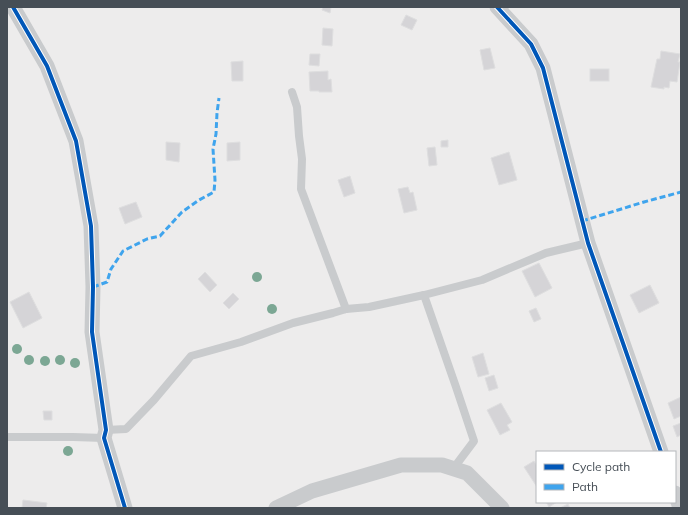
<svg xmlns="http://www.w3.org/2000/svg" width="688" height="515" font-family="Mulish,sans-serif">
	<rect width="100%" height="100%" fill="#edecec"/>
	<g fill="#d5d4d7" stroke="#dededf">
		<path d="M323 7H331L330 13 322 10Z"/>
		<path d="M406 15 417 20 412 30 401 25Z"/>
		<path d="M323 28 333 29 332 46 322 45Z"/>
		<path d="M490 48 495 68 484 70 480 50Z"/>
		<path d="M661 51 680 54 678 62H680L677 82 670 81 669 88 664 87V89L651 87 657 59H660Z"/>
		<path d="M310 54H320L319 66 309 65Z"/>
		<path d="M243 61V81H232L231 62Z"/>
		<rect x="590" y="69" width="19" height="12"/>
		<path d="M328 71V80L331 79 332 92H319V91H310L309 72Z"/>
		<path d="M448 140V147H441V141Z"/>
		<path d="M166 142 180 143 179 162 166 160Z"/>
		<path d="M240 142V160L227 161V143Z"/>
		<path d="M435 147 437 165 429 166 427 148Z"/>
		<path d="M509 152 517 180 499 185 491 158Z"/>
		<path d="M350 176 355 193 344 197 338 180Z"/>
		<path d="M408 187 410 193 413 192 417 210 404 213 398 189Z"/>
		<path d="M136 202 142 217 125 224 119 208Z"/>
		<path d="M539 263 552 288 535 297 522 271Z"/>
		<path d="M205 272 217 285 210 292 198 279Z"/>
		<path d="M650 285 659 303 639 313 630 295Z"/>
		<path d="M29 292 42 318 23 328 10 302Z"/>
		<path d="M233 293 239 299 229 309 223 303Z"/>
		<path d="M536 308 541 319 534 322 529 311Z"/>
		<path d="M483 353 489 374 478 377 472 357Z"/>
		<path d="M494 375 498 388 489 391 485 378Z"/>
		<path d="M681 397V416L674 419 668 403Z"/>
		<path d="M501 403 512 422 507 425 510 430 500 435 487 410Z"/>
		<path d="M43 411H52V420H44Z"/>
		<path d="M681 423V435L677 437 673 426Z"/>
		<path d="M534 461 537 466V487L524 467Z"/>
		<path d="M23 500 47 503 46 508H22Z"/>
		<path d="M546 502H557L549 507Z"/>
		<path d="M568 504 570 508H560Z"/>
	</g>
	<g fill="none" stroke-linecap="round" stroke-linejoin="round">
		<g stroke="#c9cbcd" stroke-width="8">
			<path d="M292 92 297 107 299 136 302 159 301 189 346 309"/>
			<path d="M424 295 456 387 474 441 453 469"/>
			<path d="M106 430 126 429 154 400 191 356 241 342 293 323 333 313 346 309 369 307 424 295 482 280 546 253 588 243"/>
			<path d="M7 437H73L104 438"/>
		</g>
		<g stroke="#c9cbcd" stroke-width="15">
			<path d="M13 7 47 66 76 141 91 226 93 287 92 332 106 430 104 438 125 508"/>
			<path d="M497 7 531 44 543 68 588 243 661 452"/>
			<path d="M675 493 680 508"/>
			<path d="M276 508 312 491 401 465H442L467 473 502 508"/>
		</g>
		<g stroke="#3fa4ed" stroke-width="3" stroke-dasharray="6 3" stroke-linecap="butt">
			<path d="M582 221 644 202 681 192"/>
			<path d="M93 287 107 282 111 269 123 251 147 239 160 236 182 212 199 200 214 192 215 180 213 149 216 134 217 113 219 98"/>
		</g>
		<defs>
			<g id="cycleway">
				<path d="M13 7 47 66 76 141 91 226 93 287 92 332 106 430 104 438 125 508"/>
				<path d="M497 7 531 44 543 68 588 243 661 452"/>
			</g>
		</defs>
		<use href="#cycleway" stroke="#fff" stroke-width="6"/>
		<use href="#cycleway" stroke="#0057b8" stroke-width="4"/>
	</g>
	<g fill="#7ca794">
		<circle cx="257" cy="277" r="5"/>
		<circle cx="272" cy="309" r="5"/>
		<circle cx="17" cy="349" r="5"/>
		<circle cx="29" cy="360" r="5"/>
		<circle cx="60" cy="360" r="5"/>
		<circle cx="45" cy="361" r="5"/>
		<circle cx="75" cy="363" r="5"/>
		<circle cx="68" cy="451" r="5"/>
	</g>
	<rect width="688" height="515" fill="none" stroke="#464e56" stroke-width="16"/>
	<rect x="536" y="451" width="140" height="52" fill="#ffffff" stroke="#b5b8bb"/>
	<rect x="544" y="464" width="20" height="6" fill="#0057b8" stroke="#b5b8bb"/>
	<text x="572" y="471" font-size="12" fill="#464e56">Cycle path</text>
	<rect x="544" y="484" width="20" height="6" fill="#3fa4ed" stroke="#b5b8bb"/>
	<text x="572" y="491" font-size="12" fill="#464e56">Path</text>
</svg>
